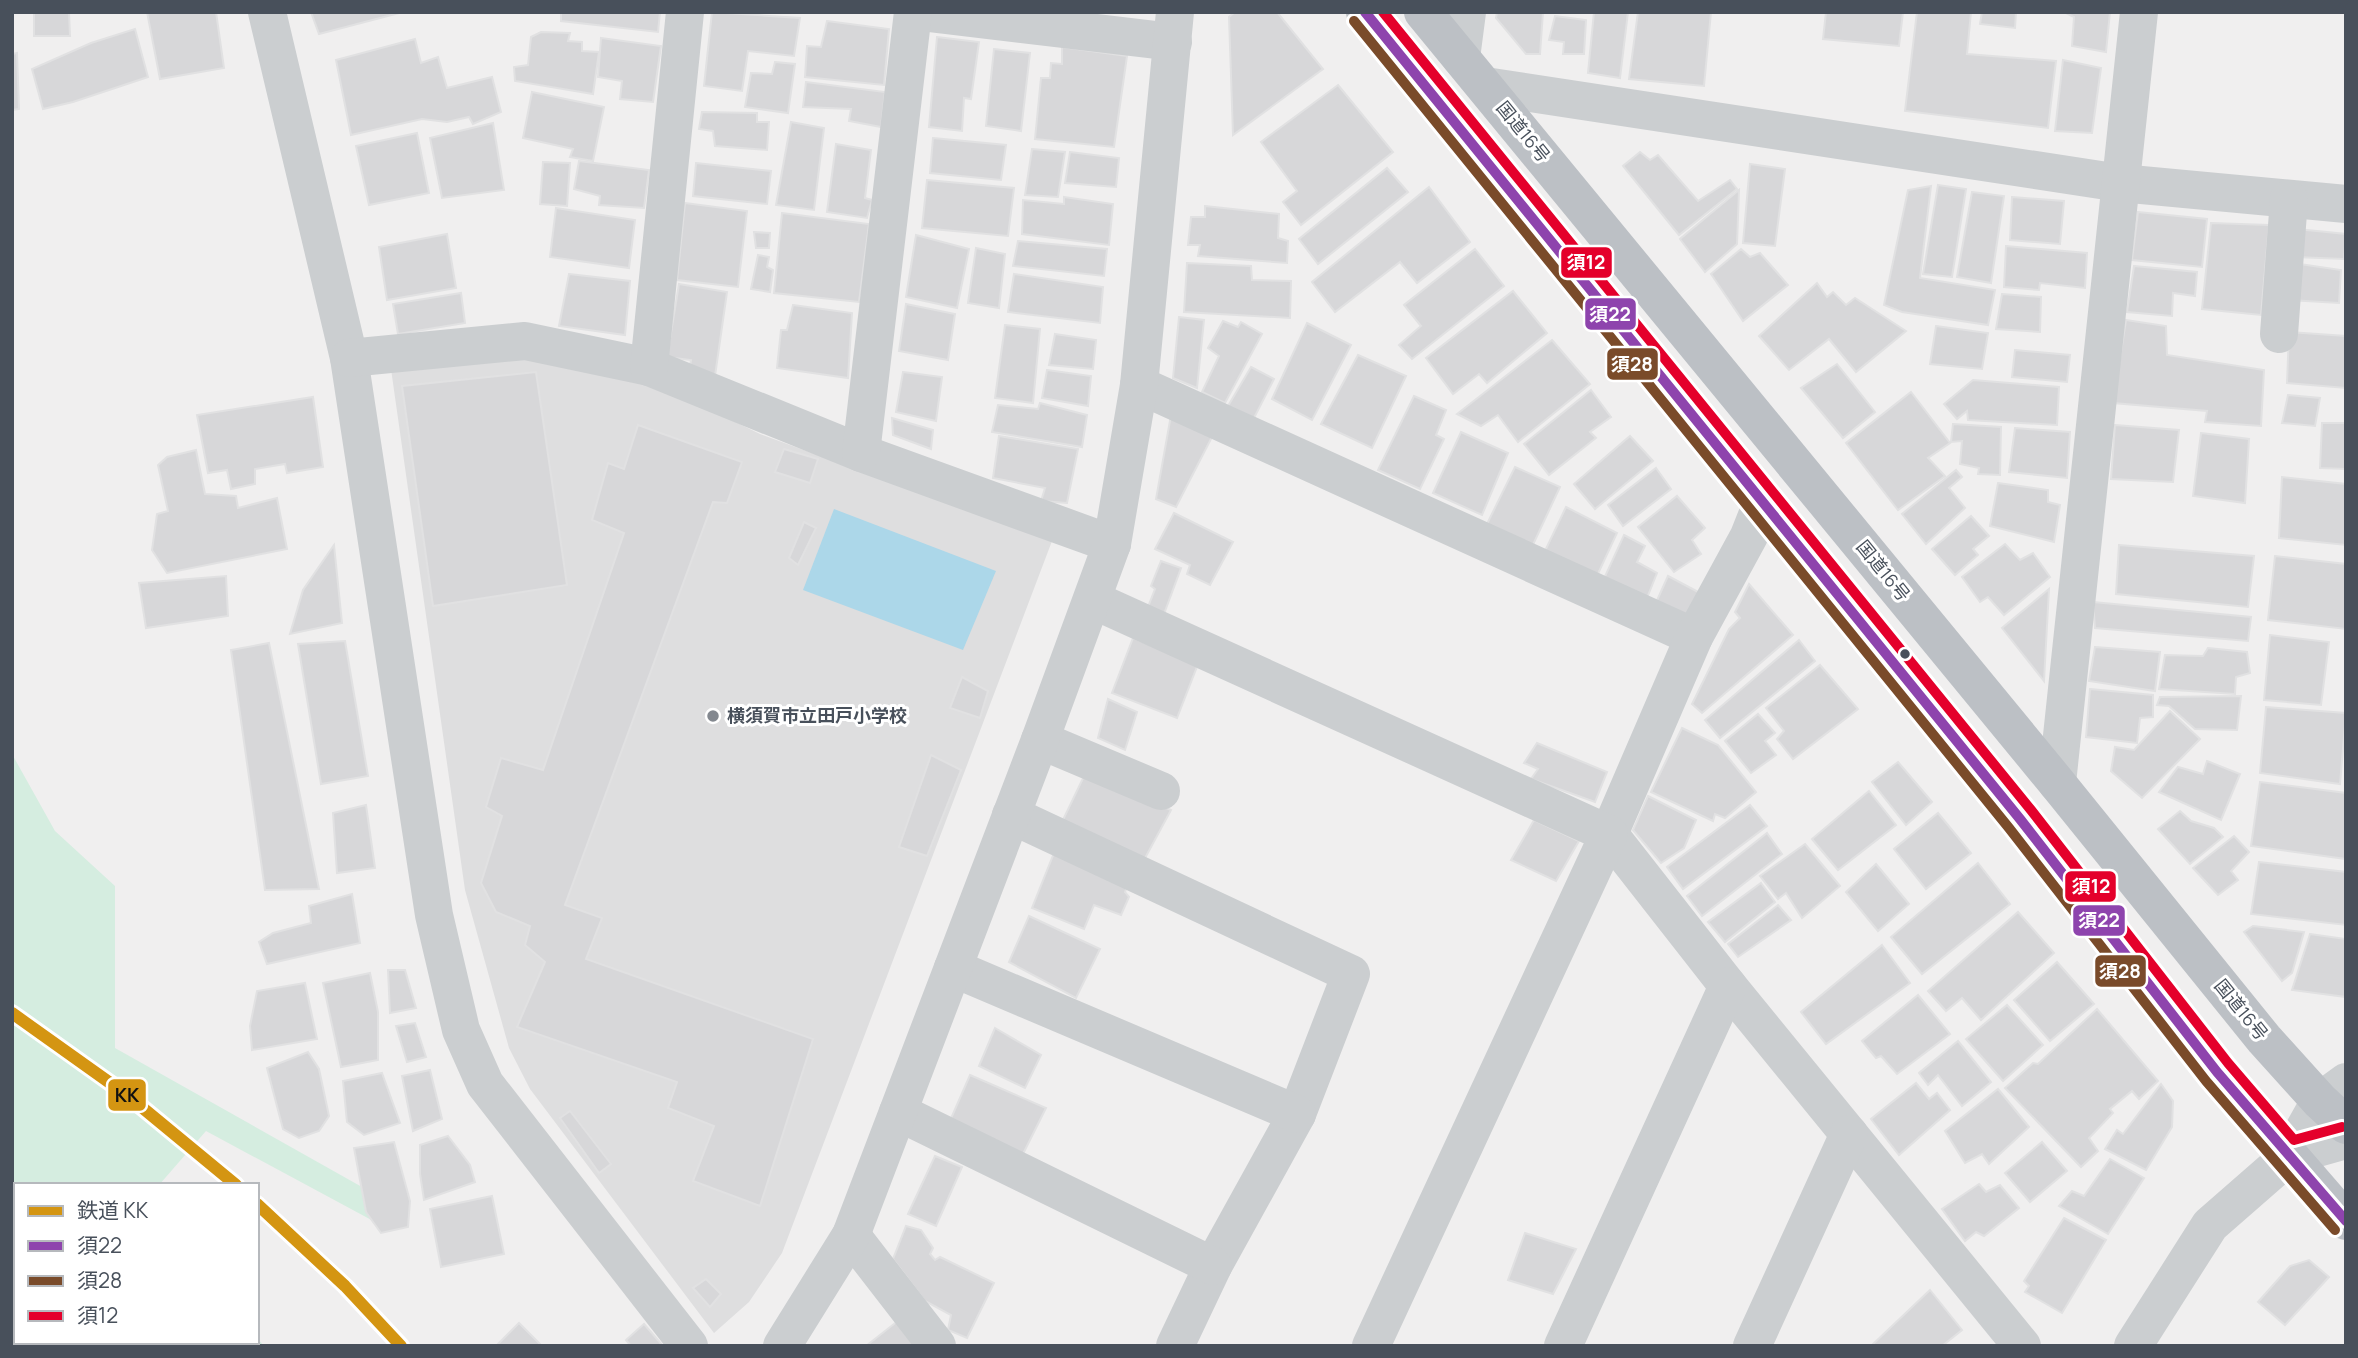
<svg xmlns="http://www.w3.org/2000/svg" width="2358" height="1358" font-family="Manrope,'Noto Sans JP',sans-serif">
	<rect width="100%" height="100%" fill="#f0efef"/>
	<path fill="#dededf" d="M545 356 658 384 760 434 1052 541 782 1253 749 1302 714 1333 530 1089 509 1048 465 890 391 369Z"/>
	<path fill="#d5ede0" d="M12 754 55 831 115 886V1048L362 1187 377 1223 206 1131 159 1185H16V1342H257V1338L264 1346H12Z"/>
	<path fill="#acd7e9" d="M834 509 996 571 963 650 803 590Z"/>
	<g fill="#d7d7d9" stroke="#e1e1e2" stroke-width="2">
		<path d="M34 12H69L70 36H34Z"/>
		<path d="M147 12H216L224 68 160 79Z"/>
		<path d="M311 12H403L319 34Z"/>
		<path d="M561 12H660L658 32 561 21Z"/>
		<path d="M712 12 800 18 794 56 748 51 742 91 704 86Z"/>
		<path d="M1235 12H1277L1323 69 1233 135 1229 17Z"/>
		<path d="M1497 12H1543L1540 54H1526L1496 18Z"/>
		<path d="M1594 12H1628L1620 78 1588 73Z"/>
		<path d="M1638 12H1711L1704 86 1629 79Z"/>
		<path d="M1826 12H1903L1899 46 1823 39Z"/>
		<path d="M1917 12H1971L1967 54 2056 61 2048 128 1905 111Z"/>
		<path d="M1982 12H2016L2015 28 1980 24Z"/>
		<path d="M2064 12H2110L2106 52 2072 46 2074 17Z"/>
		<path d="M1555 16 1586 20 1584 54H1563L1564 42 1549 40Z"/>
		<path d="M827 21 889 29 884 85 805 77 807 46 821 47Z"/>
		<path d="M135 29 148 77 73 102 43 109 32 69 91 43Z"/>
		<path d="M541 32 570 33 568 41 582 42V51L599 52 593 94 515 81 514 67 528 65 531 37Z"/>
		<path d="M937 37 979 42 971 99 964 98 962 131 929 127Z"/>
		<path d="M601 38 661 46 653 102 620 99 622 81 598 77Z"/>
		<path d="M415 39 421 63 438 57 447 88 492 77 501 112 473 124 469 117 447 122 422 119 351 135 336 60Z"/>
		<path d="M1062 47 1127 56 1114 147 1035 139 1041 78H1050L1051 63 1062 64Z"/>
		<path d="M994 49 1030 53 1021 131 986 126Z"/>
		<path d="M17 53 19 109 12 110V54Z"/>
		<path d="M2063 60 2101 68 2092 133 2055 131Z"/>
		<path d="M775 62 795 64 788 113 745 107 751 73 772 74Z"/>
		<path d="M806 82 885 92 881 127 849 121 851 109 803 107Z"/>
		<path d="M1338 85 1393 152 1301 225 1283 202 1297 191 1261 142Z"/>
		<path d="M532 92 604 107 593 161 570 157 573 149 523 138Z"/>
		<path d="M702 112 757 113V122H769L767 150 715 146 713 131 699 129Z"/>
		<path d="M791 122 824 128 814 210 776 205Z"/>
		<path d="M493 123 504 190 442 198 430 138Z"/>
		<path d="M417 133 429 193 369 205 356 146Z"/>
		<path d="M933 138 1006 145 1001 180 930 173Z"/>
		<path d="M836 144 871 150 865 198 872 200 867 218 827 212Z"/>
		<path d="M1032 149 1065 152 1058 197 1025 195Z"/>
		<path d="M1070 152 1119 158 1116 187 1065 183Z"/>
		<path d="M1640 152 1650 160 1658 155 1698 201 1730 180 1737 189 1679 235 1623 166Z"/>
		<path d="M579 161 649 170 644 208 599 205 600 196 574 189Z"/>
		<path d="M543 162 570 163 567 206 540 204Z"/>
		<path d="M696 163 771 171 767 204 693 196Z"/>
		<path d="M1750 164 1785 169 1775 246 1743 243Z"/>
		<path d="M1387 168 1408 192 1318 264 1299 239Z"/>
		<path d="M927 180 1014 188 1008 236 922 228Z"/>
		<path d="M1938 185 1966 189 1952 277 1923 274Z"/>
		<path d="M1931 186 1920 278 1995 290 1988 325 1902 312 1884 305 1908 190Z"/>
		<path d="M1429 187 1470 242 1417 283 1400 262 1335 312 1312 282Z"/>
		<path d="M1739 190 1737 244 1705 272 1680 239Z"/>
		<path d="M1972 192 2004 196 1991 283 1957 277Z"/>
		<path d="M1064 197 1113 204 1109 245 1022 234 1023 200 1064 204Z"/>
		<path d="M2012 197 2064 201 2060 244 2010 240Z"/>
		<path d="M685 203 747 211 738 287 677 280Z"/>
		<path d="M1205 206 1279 214 1278 238 1288 241 1287 263 1198 256 1200 245H1188L1191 217H1205Z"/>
		<path d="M556 208 635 220 629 268 550 257Z"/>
		<path d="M2138 212 2207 219 2202 267 2132 260Z"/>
		<path d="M782 213 869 224 859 302 774 293Z"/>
		<path d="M2211 223 2269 225 2261 315 2202 309Z"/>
		<path d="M2297 229 2346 234 2344 259 2295 257Z"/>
		<path d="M754 232 770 233 769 248H756Z"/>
		<path d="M447 234 456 288 387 300 379 247Z"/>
		<path d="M916 235 969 249 957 308 906 297Z"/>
		<path d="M1018 241 1107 249 1104 276 1013 266Z"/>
		<path d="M2006 246 2087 253 2085 288 2040 283 2039 290 2004 287Z"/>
		<path d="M976 248 1005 254 999 308 968 303Z"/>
		<path d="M1475 249 1504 286 1412 359 1399 345 1421 326 1404 305Z"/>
		<path d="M1741 249 1750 257 1760 253 1788 285 1743 321 1711 274Z"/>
		<path d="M758 255 769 257 767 267 773 270 770 292 751 289Z"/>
		<path d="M1187 263 1251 266 1252 280 1291 281 1290 318 1184 312Z"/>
		<path d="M2293 263 2341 270 2339 303 2289 300Z"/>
		<path d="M2134 266 2197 272 2195 296 2173 293 2172 316 2127 312Z"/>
		<path d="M569 274 630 281 625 335 559 326Z"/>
		<path d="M1014 274 1103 287 1100 323 1008 312Z"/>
		<path d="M1817 283 1827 297 1833 292 1846 305 1855 298 1906 331 1856 372 1829 339 1789 370 1759 336Z"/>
		<path d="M679 284 727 292 715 376 689 371 691 360 667 357Z"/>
		<path d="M1513 291 1547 333 1487 383 1479 374 1453 394 1426 358Z"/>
		<path d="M461 293 465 323 398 334 393 304Z"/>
		<path d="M2002 294 2041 297 2040 332 1996 329Z"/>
		<path d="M906 304 955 314 948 360 899 351Z"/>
		<path d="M793 305 852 313 848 378 777 368 781 330H787Z"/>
		<path d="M1179 317 1204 320 1197 388 1173 378Z"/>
		<path d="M2126 320 2166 326 2167 355 2264 370 2261 426 2205 422 2207 411 2113 403Z"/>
		<path d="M1223 321 1238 327 1241 322 1262 334 1225 403 1202 392 1219 356 1208 348Z"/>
		<path d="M1307 323 1351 345 1312 420 1272 399Z"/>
		<path d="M1005 325 1040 329 1033 403 995 398Z"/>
		<path d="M1936 326 1988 333 1982 369 1930 364Z"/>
		<path d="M2289 332 2346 336V388L2287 383Z"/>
		<path d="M1055 334 1096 340 1093 369 1049 365Z"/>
		<path d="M1552 340 1590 384 1518 442 1498 415 1481 426 1457 414Z"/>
		<path d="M2015 350 2070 355 2067 382 2012 377Z"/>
		<path d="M1358 355 1406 376 1372 448 1321 424Z"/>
		<path d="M1837 364 1875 412 1843 438 1801 388Z"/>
		<path d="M1251 367 1274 379 1254 418 1228 406Z"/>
		<path d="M1047 370 1091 376 1088 406 1042 398Z"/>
		<path d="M536 372 567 585 433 606 402 386Z"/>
		<path d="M903 372 942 377 936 421 896 412Z"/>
		<path d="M1973 380 2059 387 2057 425 1968 420 1967 411 1957 419 1944 404Z"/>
		<path d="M1591 390 1611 417 1590 432 1596 438 1549 475 1524 444Z"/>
		<path d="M1911 392 1950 443 1928 458 1945 476 1898 510 1846 443Z"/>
		<path d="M2288 395 2320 398 2315 426 2282 423Z"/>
		<path d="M1414 396 1446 410 1436 435 1444 439 1420 489 1378 470Z"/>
		<path d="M313 397 323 467 287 473 285 464 255 469V484L231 489 227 470 208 473 197 415Z"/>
		<path d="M1040 403 1087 415 1082 447 992 432 998 405 1038 409Z"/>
		<path d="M1171 415 1213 435 1176 507 1156 499Z"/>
		<path d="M892 418 933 430 931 449 893 435Z"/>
		<path d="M2322 423H2346V469L2320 468Z"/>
		<path d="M1953 424 2001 427 2000 475 1978 474 1979 468 1960 464 1962 441 1951 442Z"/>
		<path d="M638 425 742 462 727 503 713 502 565 905 602 918 586 959 813 1039 760 1206 693 1181 714 1126 668 1108 677 1082 517 1027 545 962 525 945 530 926 496 912 481 883 502 816 486 807 501 758 543 770 624 533 592 520 608 463 624 469Z"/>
		<path d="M2115 425 2179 430 2173 482 2111 479Z"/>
		<path d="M2015 428 2070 432 2067 478 2009 472Z"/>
		<path d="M1461 432 1508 453 1482 515 1433 493Z"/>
		<path d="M2201 433 2249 439 2245 503 2193 496Z"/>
		<path d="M999 436 1078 449 1067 503 1041 501 1045 488 993 478Z"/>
		<path d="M1630 436 1653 461 1595 509 1574 484Z"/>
		<path d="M784 449 818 459 810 483 775 472Z"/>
		<path d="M196 450 205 494 236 496 238 508 277 498 287 549 167 573 152 550 157 514 168 511 158 465 167 457Z"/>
		<path d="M1515 467 1560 487 1531 549 1485 528Z"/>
		<path d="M1656 468 1671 489 1623 526 1608 505Z"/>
		<path d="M1956 470 1962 477 1949 488 1965 508 1926 544 1902 514Z"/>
		<path d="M2282 477 2346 484V545L2279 538Z"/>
		<path d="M1998 483 2048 490V502L2060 505 2054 542 1990 526Z"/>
		<path d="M1677 496 1705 528 1692 540 1701 554 1674 572 1638 527Z"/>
		<path d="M1566 507 1617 533 1596 578 1544 553Z"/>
		<path d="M1174 513 1233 542 1210 585 1187 574 1190 565 1155 549Z"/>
		<path d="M1971 516 1989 536 1973 549 1978 555 1955 575 1932 549Z"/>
		<path d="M804 522 816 528 798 565 789 558Z"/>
		<path d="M1624 535 1645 546 1637 562 1657 573 1645 603 1602 583Z"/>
		<path d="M2005 544 2020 560 2033 553 2050 577 2004 615 1988 597 1980 602 1962 577Z"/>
		<path d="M334 545 342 623 290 634 303 590Z"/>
		<path d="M2119 545 2254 556 2248 607 2116 594Z"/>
		<path d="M2275 556 2346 564V629L2268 620Z"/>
		<path d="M1161 561 1181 568 1164 614 1148 607 1155 589 1151 586Z"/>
		<path d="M226 576 228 616 146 628 139 583Z"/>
		<path d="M1668 576 1702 594 1687 622 1654 607Z"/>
		<path d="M1749 584 1793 635 1702 713 1692 704 1729 629 1740 618 1735 612Z"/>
		<path d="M2049 589 2044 681 2002 628Z"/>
		<path d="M2093 602 2251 617 2248 641 2095 628Z"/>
		<path d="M2270 635 2329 642 2321 705 2264 700Z"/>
		<path d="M1133 638 1198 664 1177 718 1112 693Z"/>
		<path d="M1799 640 1815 661 1720 738 1705 720Z"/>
		<path d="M345 641 368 776 321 784 298 644Z"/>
		<path d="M269 643 319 889 265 890 231 650Z"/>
		<path d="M2095 647 2160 652 2155 691 2089 681Z"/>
		<path d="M2208 648 2247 652 2250 673 2236 677 2235 694 2159 689 2165 655 2203 656Z"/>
		<path d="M1820 665 1858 709 1793 759 1777 739 1784 731 1766 708Z"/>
		<path d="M962 677 988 691 980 718 950 708Z"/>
		<path d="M2090 689 2153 695V717L2140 718 2137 743 2086 737Z"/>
		<path d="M2241 696 2237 730 2195 729 2169 706 2157 705 2160 697Z"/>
		<path d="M1108 699 1137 712 1125 750 1098 738Z"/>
		<path d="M2266 707 2346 713 2340 784 2260 773Z"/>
		<path d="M2170 711 2200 739 2142 798 2111 771 2115 747 2134 750Z"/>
		<path d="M1758 714 1775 733 1765 741 1776 755 1751 773 1725 741Z"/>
		<path d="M1682 728 1718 745 1756 792 1725 818 1715 814 1713 821 1651 792Z"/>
		<path d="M1537 743 1607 772 1595 802 1531 779 1538 769 1524 763Z"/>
		<path d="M931 755 961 770 927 856 899 847Z"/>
		<path d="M2207 761 2240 774 2221 820 2159 792 2178 767 2203 774Z"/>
		<path d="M1898 762 1932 802 1906 825 1872 782Z"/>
		<path d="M1086 772 1171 810 1144 860 1061 824Z"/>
		<path d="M2260 782 2346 793V859L2251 846Z"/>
		<path d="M1869 791 1896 825 1838 870 1812 839Z"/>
		<path d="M1648 796 1696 820 1684 848 1661 863 1633 830Z"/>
		<path d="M366 805 375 868 337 873 333 813Z"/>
		<path d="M1750 805 1767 826 1683 889 1667 867Z"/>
		<path d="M2180 811 2191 821 2214 828 2223 837 2190 864 2158 829Z"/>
		<path d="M1938 813 1971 853 1926 889 1894 849Z"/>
		<path d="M1534 820 1579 841 1556 881 1511 860Z"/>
		<path d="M1767 833 1782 854 1702 916 1687 896Z"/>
		<path d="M2234 836 2249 852 2231 871 2238 880 2218 895 2193 868Z"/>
		<path d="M1805 844 1840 886 1802 918 1786 893 1778 899 1760 876Z"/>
		<path d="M1054 853 1129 882 1125 892 1129 897 1121 915 1094 905 1084 929 1032 908Z"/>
		<path d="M2259 862 2346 872V925L2251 914Z"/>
		<path d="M1978 863 2010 904 1922 974 1891 937Z"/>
		<path d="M1876 864 1909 904 1878 931 1846 892Z"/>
		<path d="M1761 883 1775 902 1725 942 1708 922Z"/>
		<path d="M352 894 360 943 267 964 259 942 273 933 311 923 309 906Z"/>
		<path d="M1778 905 1791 920 1738 957 1728 944Z"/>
		<path d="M2018 912 2054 953 1981 1020 1962 998 1946 1011 1928 991Z"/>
		<path d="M1029 916 1100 949 1076 998 1009 962Z"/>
		<path d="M2253 926 2304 932 2292 973 2282 981 2244 932Z"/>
		<path d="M2310 934 2346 939V997L2292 990Z"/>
		<path d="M1882 945 1910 983 1826 1044 1801 1012Z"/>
		<path d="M2057 962 2094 1004 2050 1041 2014 1000Z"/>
		<path d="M388 970H405L416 1008 390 1013Z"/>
		<path d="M370 973 378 1012V1060L341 1067 323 983Z"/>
		<path d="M305 983 317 1039 252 1050 250 1026 257 991Z"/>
		<path d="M1918 995 1950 1034 1897 1074 1881 1056 1876 1058 1862 1041Z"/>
		<path d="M2007 1005 2043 1045 2003 1081 1966 1039Z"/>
		<path d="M2097 1009 2158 1081 2139 1099 2132 1091 2110 1109 2113 1113 2089 1138 2098 1151 2081 1167 2005 1088 2033 1063 2038 1064Z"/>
		<path d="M415 1023 426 1057 407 1062 396 1026Z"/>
		<path d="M995 1028 1041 1055 1025 1088 979 1066Z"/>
		<path d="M1958 1041 1991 1082 1962 1106 1938 1075 1928 1085 1919 1073Z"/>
		<path d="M308 1052 319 1069 329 1116 319 1131 299 1138 283 1129 267 1068Z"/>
		<path d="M430 1070 442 1119 413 1131 402 1076Z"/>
		<path d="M382 1073 400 1123 364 1135 347 1122 343 1081Z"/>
		<path d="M970 1075 1046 1108 1022 1156 949 1123Z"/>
		<path d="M1916 1083 1929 1099 1937 1093 1950 1110 1899 1155 1871 1119Z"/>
		<path d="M2161 1084 2173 1101 2172 1127 2146 1170 2105 1149 2117 1130 2123 1134Z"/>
		<path d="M1998 1089 2029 1127 1989 1164 1982 1154 1965 1163 1945 1131Z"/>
		<path d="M570 1111 611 1164 599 1173 560 1118Z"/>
		<path d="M448 1136 470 1165 475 1182 424 1200 420 1174V1145Z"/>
		<path d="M394 1142 410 1201 408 1227 381 1233 366 1212 354 1148Z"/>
		<path d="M2042 1142 2067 1171 2030 1202 2005 1173Z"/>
		<path d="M935 1156 962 1167 936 1226 908 1214Z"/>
		<path d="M2110 1159 2144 1178 2108 1234 2059 1206 2072 1191 2084 1196Z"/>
		<path d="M1979 1184 1986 1192 2000 1185 2019 1208 1984 1236 1976 1232 1965 1241 1942 1209Z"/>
		<path d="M492 1196 504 1254 441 1267 430 1209Z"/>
		<path d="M2064 1218 2106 1240 2062 1313 2025 1292 2029 1286 2024 1281Z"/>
		<path d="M906 1226 921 1230 933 1248 930 1254 935 1260 940 1257 994 1283 967 1338 948 1330 951 1315 925 1301 893 1259Z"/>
		<path d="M1525 1233 1576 1249 1553 1294 1508 1280Z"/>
		<path d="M2309 1260 2329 1277 2285 1325 2258 1302 2290 1266Z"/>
		<path d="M706 1279 721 1294 710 1307 693 1288Z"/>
		<path d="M1930 1290 1962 1330 1942 1346H1871Z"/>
		<path d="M899 1320 922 1346H866Z"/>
		<path d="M519 1323 542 1346H496Z"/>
		<path d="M644 1324 663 1346H631L626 1340Z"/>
	</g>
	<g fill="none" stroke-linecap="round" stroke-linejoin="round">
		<g stroke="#cbced0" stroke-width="38">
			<path d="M267 12 349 358 434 915 461 1030 485 1084 689 1346"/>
			<path d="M920 12 1173 42"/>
			<path d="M1461 58 1467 12"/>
			<path d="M1485 86 2120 183 2346 204"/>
			<path d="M2279 334 2289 199"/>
			<path d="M349 358 525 341 649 367 861 453 1112 544"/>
			<path d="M649 367 685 12"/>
			<path d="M1139 385 1694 637"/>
			<path d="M861 453 913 12"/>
			<path d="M1762 503 1749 536 1694 637 1609 834 1728 986 2022 1346"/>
			<path d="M1093 600 1609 834 1371 1346"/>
			<path d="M1040 740 1161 791"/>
			<path d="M2057 783 2139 12"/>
			<path d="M1011 815 1351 974 1297 1114 1213 1266 1175 1346"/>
			<path d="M953 968 1297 1114"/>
			<path d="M898 1112 1213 1266"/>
			<path d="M2289 1156 2346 1140"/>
			<path d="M851 1235 937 1346"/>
			<path d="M782 1346 851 1235 1040 740 1112 544 1139 385 1175 12"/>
			<path d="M1563 1346 1728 986"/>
			<path d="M1752 1346 1849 1134"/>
			<path d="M2133 1346 2210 1225 2289 1156 2320 1101 2346 1082"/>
		</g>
		<g stroke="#bcc0c5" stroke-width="38">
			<path d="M1365 12 2020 819 2217 1072 2346 1221"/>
			<path d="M1423 12 2057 783 2264 1039 2320 1101 2346 1125"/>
		</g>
		<defs>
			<path id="bus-1" d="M1365 12 2020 819 2217 1072 2346 1221"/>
			<path id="bus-2" d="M1354 21 2009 828 2206 1081 2335 1230"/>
			<path id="bus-3" d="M1383 12 2031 810 2228 1063 2294 1140 2342 1127"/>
		</defs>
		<use href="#bus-1" stroke="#fff" stroke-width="16"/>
		<use href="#bus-2" stroke="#fff" stroke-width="16"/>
		<use href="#bus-3" stroke="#fff" stroke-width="16"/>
		<use href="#bus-1" stroke="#8e44ad" stroke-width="10"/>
		<use href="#bus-2" stroke="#7a4b2a" stroke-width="10"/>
		<use href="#bus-3" stroke="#e4002b" stroke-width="10"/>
		<defs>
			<g id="rail-1">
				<path d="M12 1013 127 1095 236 1185"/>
				<path d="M257 1204 345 1286 401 1346"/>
			</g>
		</defs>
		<use href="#rail-1" stroke="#fff" stroke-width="18"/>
		<use href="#rail-1" stroke="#d49512" stroke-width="12"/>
	</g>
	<circle fill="#48505b" stroke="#fff" stroke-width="2.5" cx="1905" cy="654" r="6"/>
	<circle fill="#83888f" stroke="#fff" stroke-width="2.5" cx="713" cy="716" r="7"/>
	<g text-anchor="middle" stroke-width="6" stroke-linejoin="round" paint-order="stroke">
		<g font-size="18" fill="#48505b" stroke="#fff">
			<text transform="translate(1523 132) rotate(51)" y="6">国道16号</text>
			<text transform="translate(1883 571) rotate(51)" y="6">国道16号</text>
			<text transform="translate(2241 1010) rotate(51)" y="6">国道16号</text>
		</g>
		<g font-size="18" font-weight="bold" fill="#48505b" stroke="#fff" text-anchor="start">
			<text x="727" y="722">横須賀市立田戸小学校</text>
		</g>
	</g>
	<g stroke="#fff" stroke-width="2.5">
		<rect x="1560" y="246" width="53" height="33" rx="7" fill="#e4002b"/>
		<rect x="1584" y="297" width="53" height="34" rx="7" fill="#8e44ad"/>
		<rect x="1606" y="347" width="53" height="34" rx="7" fill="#7a4b2a"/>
		<rect x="2064" y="870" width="53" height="33" rx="7" fill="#e4002b"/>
		<rect x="2072" y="904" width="54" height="33" rx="7" fill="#8e44ad"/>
		<rect x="2094" y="954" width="53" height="34" rx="7" fill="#7a4b2a"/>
		<rect x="107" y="1078" width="40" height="34" rx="7" fill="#d49512"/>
	</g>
	<g font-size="19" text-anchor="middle" font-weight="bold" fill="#fff">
		<text x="1586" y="269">須12</text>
		<text x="1610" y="321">須22</text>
		<text x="1632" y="371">須28</text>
		<text x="2091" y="893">須12</text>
		<text x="2099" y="927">須22</text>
		<text x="2120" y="978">須28</text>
	</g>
	<g font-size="19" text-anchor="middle" font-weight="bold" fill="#111">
		<text x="127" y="1102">KK</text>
	</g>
	<rect width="2358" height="1358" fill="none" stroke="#48505b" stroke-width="28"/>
	<rect x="14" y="1183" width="245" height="161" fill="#ffffff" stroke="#b6b9bd" stroke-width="2"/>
	<rect x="28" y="1206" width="35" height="10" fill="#d49512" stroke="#b6b9bd" stroke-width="2"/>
	<text x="77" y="1218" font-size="21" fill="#48505b">鉄道 KK</text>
	<rect x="28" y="1241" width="35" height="10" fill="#8e44ad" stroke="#b6b9bd" stroke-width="2"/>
	<text x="77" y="1253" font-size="21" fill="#48505b">須22</text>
	<rect x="28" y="1276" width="35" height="10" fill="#7a4b2a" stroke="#b6b9bd" stroke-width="2"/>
	<text x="77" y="1288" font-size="21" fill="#48505b">須28</text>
	<rect x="28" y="1311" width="35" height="10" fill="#e4002b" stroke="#b6b9bd" stroke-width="2"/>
	<text x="77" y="1323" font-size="21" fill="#48505b">須12</text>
</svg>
